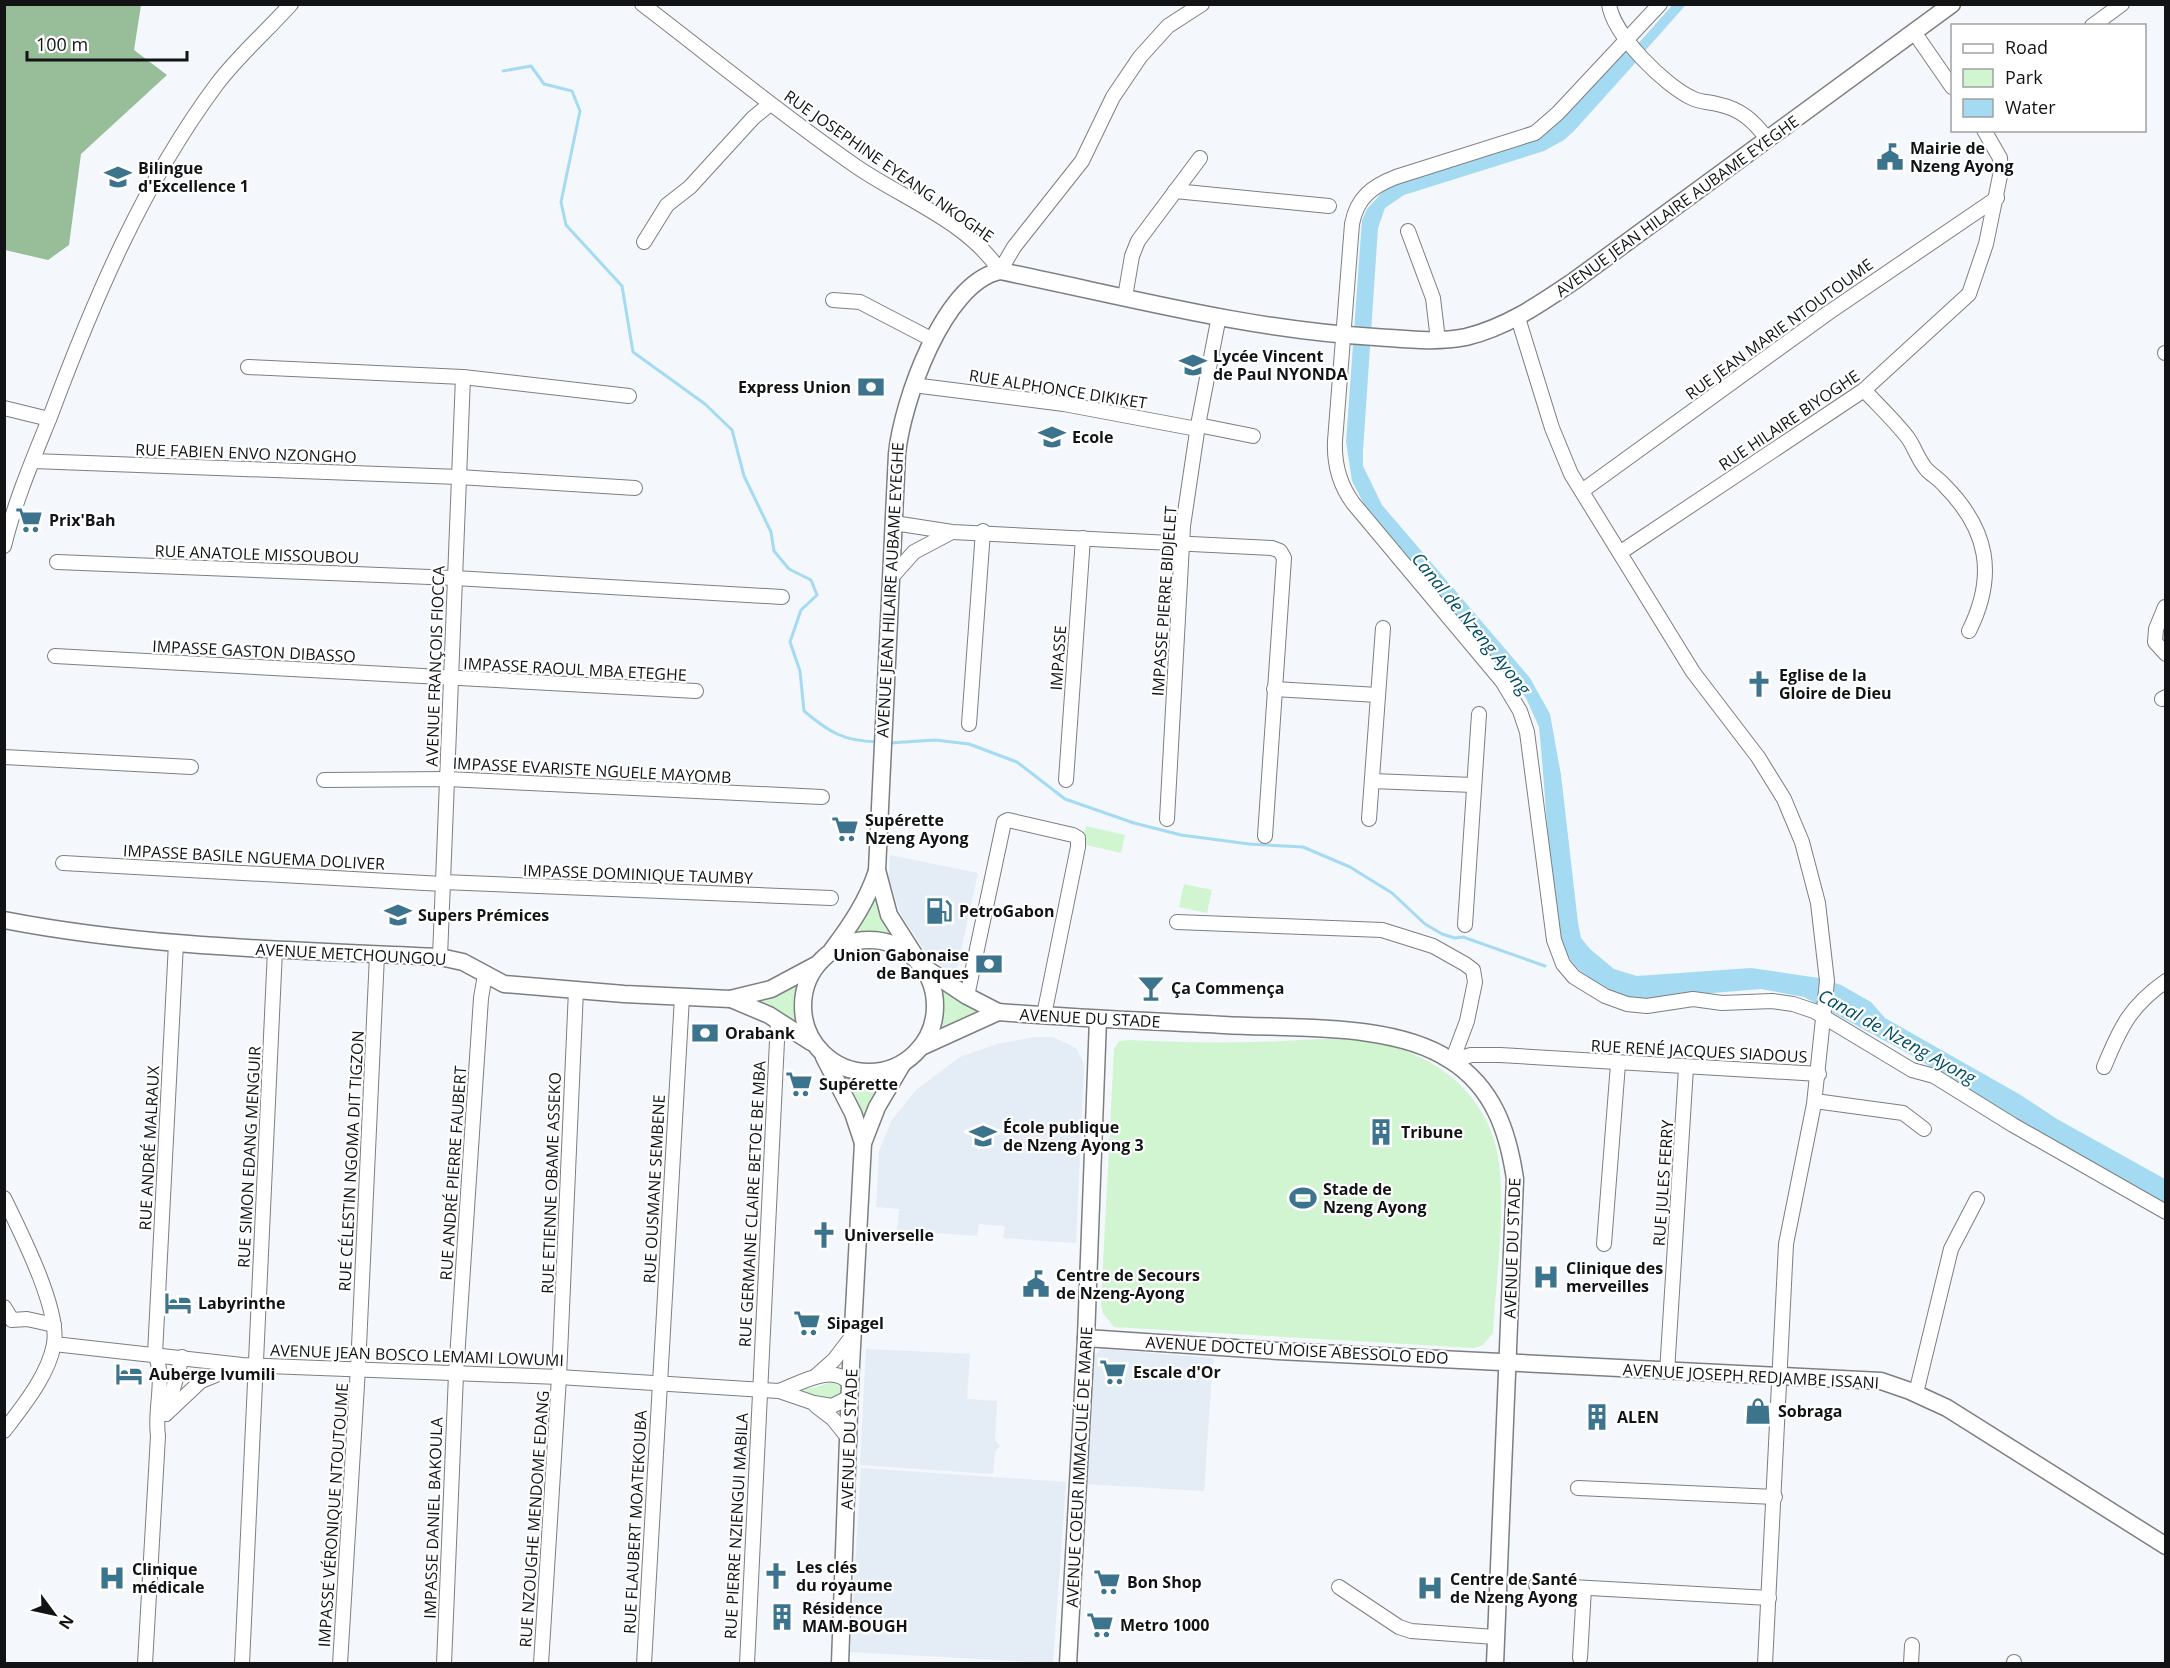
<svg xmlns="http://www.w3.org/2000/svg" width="2170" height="1668" font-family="'Open Sans',sans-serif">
	<rect width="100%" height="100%" fill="#f4f7fb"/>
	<g fill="#e4ecf6">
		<path d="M890 855 978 873 955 978 926 952 901 915 889 878Z"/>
		<path d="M1035 1037H1053L1076 1048 1084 1064 1076 1243 1003 1238 1005 1226 979 1224 977 1236 897 1230 899 1209 876 1207 879 1151 892 1120 917 1089 960 1057 997 1044Z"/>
		<path d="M866 1349 970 1354 967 1399 997 1401 995 1440 1000 1446 995 1451 993 1474 860 1465Z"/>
		<path d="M1101 1349 1213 1358 1204 1491 1083 1484 1090 1360Z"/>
		<path d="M861 1468 1066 1482 1053 1663 850 1652Z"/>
	</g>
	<g fill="#d1f5d1">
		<path d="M1086 826 1125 835 1121 853 1082 844Z"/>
		<path d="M1184 884 1212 890 1207 913 1179 907Z"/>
		<path d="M873 891 892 938 873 934 850 936Z"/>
		<path d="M800 982 794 1006 798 1027 751 999Z"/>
		<path d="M943 987 982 1013 965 1017 935 1031 939 1016 936 991Z"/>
		<path d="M1130 1040C1171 1042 1211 1043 1252 1042 1287 1042 1323 1037 1357 1040 1421 1045 1483 1085 1497 1151 1507 1202 1496 1279 1493 1333L1483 1345 1474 1348 1114 1327 1103 1313 1101 1304 1114 1049 1119 1041Z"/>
		<path d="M842 1076 862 1079 886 1076 871 1099 862 1125 852 1094Z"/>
		<path d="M838 1380 844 1383 842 1399 830 1400 801 1392V1389L813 1388Z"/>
	</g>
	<path fill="#98bd99" d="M5 4 141 5 134 50 167 75 81 154 69 245 48 260 5 250Z"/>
	<path fill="#a4dbf3" d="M1626 51 1637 61 1574 131 1564 140 1544 151 1404 195 1385 208 1378 228 1363 451V466L1382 505 1530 678 1550 714 1561 775 1578 923 1581 938 1590 949 1614 969 1637 976 1751 968 1819 978 1841 985 1871 1002 1885 1018 2019 1094 2057 1119 2165 1179V1205L2032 1129 1911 1055 1804 997 1761 989 1641 999C1613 995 1587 983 1570 959 1559 943 1558 921 1555 902 1547 844 1545 785 1539 727L1526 698 1366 508 1352 481 1346 442 1362 220 1367 209 1386 188 1419 174 1536 137Z"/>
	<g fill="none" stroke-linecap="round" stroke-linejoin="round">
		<g stroke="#a4dbf3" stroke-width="3">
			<path d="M503 71 531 66 544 84 572 91 580 111 561 202 566 225 622 286 633 352 705 404 732 430 744 476 771 532 774 551 789 569 811 580 817 595 801 610 790 642 800 671 804 711C829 732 843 741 877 742"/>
			<path d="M889 743 935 740 969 744 1017 762 1065 799 1134 823 1181 835 1249 844 1303 847 1350 867 1392 893 1425 924 1442 934 1455 938 1463 937 1545 966"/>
		</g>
		<path stroke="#a4dbf3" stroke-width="10" d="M1632 58 1680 4"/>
		<defs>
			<g id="minor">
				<path d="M642 4C714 59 783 116 857 167 904 199 968 222 1000 271L1014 247 1082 161 1113 97 1140 57 1168 26 1202 4"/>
				<path d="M1609 4C1613 35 1666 87 1694 99 1701 102 1709 102 1717 104 1741 109 1753 120 1768 140"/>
				<path d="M1660 4 1558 113 1535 133 1396 177C1373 186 1357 197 1352 224L1335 441C1334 464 1339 484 1353 503L1502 681 1520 711 1527 732 1554 940 1563 964 1574 977 1605 996 1627 1004 1647 1006 1693 999 1722 1003 1772 1001 1793 1004 1814 1011 1912 1070 1934 1076 2013 1125 2166 1212"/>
				<path d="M2092 26 2122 4"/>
				<path d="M1914 32 1952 87"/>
				<path d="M1175 191 1329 206"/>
				<path d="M1408 231 1433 298 1438 340"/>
				<path d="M644 242 667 205 690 187 753 118 770 104"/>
				<path d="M1125 297 1132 256 1138 241 1200 158"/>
				<path d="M833 300 860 302 933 340"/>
				<path d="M1518 318 1552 428 1571 474 1693 672 1758 757 1784 799 1802 842 1818 903 1827 981 1814 1104 1786 1244 1765 1664"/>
				<path d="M2165 353H2166"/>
				<path d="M248 367 463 377 629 396"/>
				<path d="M913 385 1064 404 1197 429"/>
				<path d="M1864 390C1879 406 1895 421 1908 438 1915 448 1918 460 1927 470 1932 475 1939 479 1944 485 1988 529 1997 575 1969 631"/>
				<path d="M4 408 49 419"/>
				<path d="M1198 425 1253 436"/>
				<path d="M33 461 459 477 635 488"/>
				<path d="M1582 491 1828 313 1997 198"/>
				<path d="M894 523 952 532 1272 548 1280 551 1284 558 1265 836"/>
				<path d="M4 546C15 501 33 459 50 417 93 302 143 183 217 84 239 55 267 31 291 4"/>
				<path d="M1621 552 1864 390 1969 294 1986 244 2001 171 2000 158 1984 130"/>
				<path d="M57 562 455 578 782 597"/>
				<path d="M890 579 914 552 950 533"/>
				<path d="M2165 607 2156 629 2155 642 2166 654"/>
				<path d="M55 656 696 691"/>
				<path d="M1274 689 1378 695"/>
				<path d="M2162 699 2166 697"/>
				<path d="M969 724 983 531"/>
				<path d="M4 757 191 767"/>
				<path d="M324 780 447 779 822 797"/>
				<path d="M1066 780 1083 538"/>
				<path d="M1372 781 1473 785"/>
				<path d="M1167 819 1183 526 1198 425 1219 316"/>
				<path d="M1369 819 1383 628"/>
				<path d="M63 863 443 884"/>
				<path d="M443 882 831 898"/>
				<path d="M1177 922 1382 930 1433 946 1465 964 1473 970 1475 982 1467 1021 1452 1061"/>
				<path d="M1465 925 1479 714"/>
				<path d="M440 957 463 377"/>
				<path d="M967 996 1004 822 1008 820 1073 835 1078 838V847L1044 1015"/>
				<path d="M1452 1061 1471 1055H1500L1819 1074"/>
				<path d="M2104 1067C2120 1028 2130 1006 2166 981"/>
				<path d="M1815 1101 1903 1113 1924 1129"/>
				<path d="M4 1198C20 1231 60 1309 54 1344 48 1376 23 1406 4 1431"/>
				<path d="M1604 1244 1618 1064"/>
				<path d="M4 1307 12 1320 27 1319 54 1325"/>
				<path d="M54 1344 242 1365 559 1377 779 1391 814 1403 832 1406 850 1397"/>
				<path d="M1667 1372 1686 1068"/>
				<path d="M817 1375 834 1360 853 1335"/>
				<path d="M779 1391C799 1384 834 1362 850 1384"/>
				<path d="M1916 1393 1951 1249 1977 1199"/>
				<path d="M816 1406 833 1419 850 1440"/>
				<path d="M166 1414 201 1381 240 1365"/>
				<path d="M166 1414 182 1357"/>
				<path d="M1578 1488 1775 1497"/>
				<path d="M1536 1585 1769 1598"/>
				<path d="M1339 1587 1399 1627 1411 1631 1495 1637"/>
				<path d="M1580 1658 1584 1588"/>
				<path d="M145 1664 158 1436C154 1409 166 1379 155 1354L176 943"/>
				<path d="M242 1664 275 950"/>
				<path d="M340 1664 358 1368 377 955"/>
				<path d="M444 1664 456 1374 481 998 485 975"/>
				<path d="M541 1664 559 1377 576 990"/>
				<path d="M644 1664 682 997"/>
				<path d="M747 1664 778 1020"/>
				<path d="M1911 1664 1912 1645"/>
				<path d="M2014 1664V1662"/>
			</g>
			<g id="major">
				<path d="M4 920C148 948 294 950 440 957L463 962 504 984 624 994 730 999 771 989 816 965"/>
				<circle cx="869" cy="1006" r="66"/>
				<path d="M832 950C851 925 867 901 877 871"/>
				<path d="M917 959 889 915 877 870 897 454C902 403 943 283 1000 271 1124 296 1248 330 1375 337 1405 339 1436 343 1466 337 1507 327 1540 304 1574 281L1952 4"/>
				<path d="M922 966 967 996 998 1012C1073 1018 1149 1021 1224 1025 1292 1029 1393 1022 1450 1060 1493 1087 1508 1131 1515 1179L1495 1664"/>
				<path d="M731 999 769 1015 811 1042"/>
				<path d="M921 1047 998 1012"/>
				<path d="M824 1057 853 1113 863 1143"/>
				<path d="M1086 1338 1278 1351 1881 1381 1910 1391 1947 1408 2166 1546"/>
				<path d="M840 1664 850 1384 863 1143 877 1107 903 1063"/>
				<path d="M1068 1664 1086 1338 1098 1019"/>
			</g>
		</defs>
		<use href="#minor" stroke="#7c7f82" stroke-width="16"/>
		<use href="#major" stroke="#7c7f82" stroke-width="19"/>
		<use href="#minor" stroke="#fff" stroke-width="14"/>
		<use href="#major" stroke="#fff" stroke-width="16"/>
	</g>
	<defs>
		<symbol id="civic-bare" viewBox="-9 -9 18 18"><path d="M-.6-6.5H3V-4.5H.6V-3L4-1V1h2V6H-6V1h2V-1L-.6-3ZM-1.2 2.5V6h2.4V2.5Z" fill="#3c748e" stroke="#fff" stroke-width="2.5" paint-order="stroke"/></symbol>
		<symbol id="school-bare" viewBox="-9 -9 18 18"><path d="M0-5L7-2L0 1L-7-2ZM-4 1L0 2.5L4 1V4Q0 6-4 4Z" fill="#3c748e" stroke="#fff" stroke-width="2.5" paint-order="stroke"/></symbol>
		<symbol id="bank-bare" viewBox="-9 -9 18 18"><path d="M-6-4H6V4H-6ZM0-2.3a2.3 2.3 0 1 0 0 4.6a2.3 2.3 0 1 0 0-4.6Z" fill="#3c748e" stroke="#fff" stroke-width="2.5" paint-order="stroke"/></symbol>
		<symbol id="supermarket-bare" viewBox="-9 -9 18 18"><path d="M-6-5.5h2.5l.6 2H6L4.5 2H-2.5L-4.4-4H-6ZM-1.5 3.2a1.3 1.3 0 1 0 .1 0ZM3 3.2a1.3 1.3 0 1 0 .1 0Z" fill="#3c748e" stroke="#fff" stroke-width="2.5" paint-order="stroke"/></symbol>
		<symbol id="church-bare" viewBox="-9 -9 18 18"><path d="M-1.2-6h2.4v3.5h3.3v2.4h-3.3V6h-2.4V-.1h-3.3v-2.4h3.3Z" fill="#3c748e" stroke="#fff" stroke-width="2.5" paint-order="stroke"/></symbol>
		<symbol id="fuel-bare" viewBox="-9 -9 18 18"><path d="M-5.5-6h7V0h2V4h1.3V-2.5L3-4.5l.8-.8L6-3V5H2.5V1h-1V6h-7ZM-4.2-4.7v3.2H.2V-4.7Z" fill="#3c748e" stroke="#fff" stroke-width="2.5" paint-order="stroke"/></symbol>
		<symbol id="bar-bare" viewBox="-9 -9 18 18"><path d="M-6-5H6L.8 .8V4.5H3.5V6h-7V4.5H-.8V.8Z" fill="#3c748e" stroke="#fff" stroke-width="2.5" paint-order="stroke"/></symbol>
		<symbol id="building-bare" viewBox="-9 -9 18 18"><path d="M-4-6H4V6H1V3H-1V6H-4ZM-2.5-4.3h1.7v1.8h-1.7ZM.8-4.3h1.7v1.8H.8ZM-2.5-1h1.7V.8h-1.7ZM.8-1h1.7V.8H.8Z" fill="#3c748e" stroke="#fff" stroke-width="2.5" paint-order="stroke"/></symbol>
		<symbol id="stadium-bare" viewBox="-9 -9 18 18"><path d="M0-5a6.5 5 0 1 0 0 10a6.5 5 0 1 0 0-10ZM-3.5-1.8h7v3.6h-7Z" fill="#3c748e" stroke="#fff" stroke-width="2.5" paint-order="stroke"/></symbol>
		<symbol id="hospital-bare" viewBox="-9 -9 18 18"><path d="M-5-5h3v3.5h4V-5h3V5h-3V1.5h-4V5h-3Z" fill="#3c748e" stroke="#fff" stroke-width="2.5" paint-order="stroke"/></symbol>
		<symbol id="hotel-bare" viewBox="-9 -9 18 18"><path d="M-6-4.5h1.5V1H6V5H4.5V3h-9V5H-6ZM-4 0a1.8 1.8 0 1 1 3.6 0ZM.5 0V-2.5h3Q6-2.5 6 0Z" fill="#3c748e" stroke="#fff" stroke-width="2.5" paint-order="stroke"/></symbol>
		<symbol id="shop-bare" viewBox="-9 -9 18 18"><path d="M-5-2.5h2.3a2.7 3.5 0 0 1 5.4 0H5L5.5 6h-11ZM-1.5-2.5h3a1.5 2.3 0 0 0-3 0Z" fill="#3c748e" stroke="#fff" stroke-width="2.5" paint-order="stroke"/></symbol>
	</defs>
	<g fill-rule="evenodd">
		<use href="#civic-bare" x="1871" y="138" width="38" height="38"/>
		<use href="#school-bare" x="99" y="158" width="38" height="38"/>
		<use href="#school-bare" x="1174" y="346" width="38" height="38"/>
		<use href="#bank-bare" x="852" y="368" width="38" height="38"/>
		<use href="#school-bare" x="1033" y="418" width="38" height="38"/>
		<use href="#supermarket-bare" x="10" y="501" width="38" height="38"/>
		<use href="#church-bare" x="1740" y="665" width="38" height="38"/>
		<use href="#supermarket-bare" x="826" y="810" width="38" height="38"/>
		<use href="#fuel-bare" x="920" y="892" width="38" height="38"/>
		<use href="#school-bare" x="379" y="896" width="38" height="38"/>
		<use href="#bank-bare" x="970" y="945" width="38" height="38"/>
		<use href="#bar-bare" x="1132" y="969" width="38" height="38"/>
		<use href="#bank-bare" x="686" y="1014" width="38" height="38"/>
		<use href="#supermarket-bare" x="780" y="1065" width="38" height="38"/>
		<use href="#building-bare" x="1362" y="1113" width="38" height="38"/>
		<use href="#school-bare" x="964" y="1117" width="38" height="38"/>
		<use href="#stadium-bare" x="1284" y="1179" width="38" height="38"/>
		<use href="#church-bare" x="805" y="1216" width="38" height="38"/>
		<use href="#hospital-bare" x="1527" y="1258" width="38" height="38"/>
		<use href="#civic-bare" x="1017" y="1265" width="38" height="38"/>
		<use href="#hotel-bare" x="159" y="1284" width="38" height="38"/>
		<use href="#supermarket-bare" x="788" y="1304" width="38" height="38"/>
		<use href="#supermarket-bare" x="1094" y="1353" width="38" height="38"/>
		<use href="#hotel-bare" x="110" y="1355" width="38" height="38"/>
		<use href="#shop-bare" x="1739" y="1392" width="38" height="38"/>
		<use href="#building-bare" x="1578" y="1398" width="38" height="38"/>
		<use href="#church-bare" x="757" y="1557" width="38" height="38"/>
		<use href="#hospital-bare" x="93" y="1559" width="38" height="38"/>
		<use href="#supermarket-bare" x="1088" y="1563" width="38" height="38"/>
		<use href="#hospital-bare" x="1411" y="1569" width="38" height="38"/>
		<use href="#building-bare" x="763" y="1598" width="38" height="38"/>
		<use href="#supermarket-bare" x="1081" y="1606" width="38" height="38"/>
	</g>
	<g text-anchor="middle" stroke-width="4.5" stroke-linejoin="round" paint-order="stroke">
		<g font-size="16" font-weight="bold" fill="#111314" stroke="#fff" text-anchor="start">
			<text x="1910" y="154">Mairie de<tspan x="1910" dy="18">Nzeng Ayong</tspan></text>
			<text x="138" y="174">Bilingue<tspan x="138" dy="18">d'Excellence 1</tspan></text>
			<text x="1213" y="362">Lycée Vincent<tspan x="1213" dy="18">de Paul NYONDA</tspan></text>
			<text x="851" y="393" text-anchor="end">Express Union</text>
			<text x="1072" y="443">Ecole</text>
			<text x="49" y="526">Prix'Bah</text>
			<text x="1779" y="681">Eglise de la<tspan x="1779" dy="18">Gloire de Dieu</tspan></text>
			<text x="865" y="826">Supérette<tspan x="865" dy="18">Nzeng Ayong</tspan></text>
			<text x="959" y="917">PetroGabon</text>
			<text x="418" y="921">Supers Prémices</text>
			<text x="969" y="961" text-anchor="end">Union Gabonaise<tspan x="969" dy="18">de Banques</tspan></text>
			<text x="1171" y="994">Ça Commença</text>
			<text x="725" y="1039">Orabank</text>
			<text x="819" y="1090">Supérette</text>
			<text x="1003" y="1133">École publique<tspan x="1003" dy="18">de Nzeng Ayong 3</tspan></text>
			<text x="1401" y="1138">Tribune</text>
			<text x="1323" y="1195">Stade de<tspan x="1323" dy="18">Nzeng Ayong</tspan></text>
			<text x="844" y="1241">Universelle</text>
			<text x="1566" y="1274">Clinique des<tspan x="1566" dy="18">merveilles</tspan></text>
			<text x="1056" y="1281">Centre de Secours<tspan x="1056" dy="18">de Nzeng-Ayong</tspan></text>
			<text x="198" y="1309">Labyrinthe</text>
			<text x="827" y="1329">Sipagel</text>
			<text x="1133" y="1378">Escale d'Or</text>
			<text x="149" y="1380">Auberge Ivumili</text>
			<text x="1778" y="1417">Sobraga</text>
			<text x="1617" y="1423">ALEN</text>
			<text x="796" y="1573">Les clés<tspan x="796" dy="18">du royaume</tspan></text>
			<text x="132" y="1575">Clinique<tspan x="132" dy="18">médicale</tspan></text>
			<text x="1450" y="1585">Centre de Santé<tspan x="1450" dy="18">de Nzeng Ayong</tspan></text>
			<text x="1127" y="1588">Bon Shop</text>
			<text x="802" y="1614">Résidence<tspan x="802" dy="18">MAM-BOUGH</tspan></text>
			<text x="1120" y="1631">Metro 1000</text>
		</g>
		<g font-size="16" fill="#111314" stroke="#fff">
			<text transform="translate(889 166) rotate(35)" y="6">RUE JOSEPHINE EYEANG NKOGHE</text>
			<text transform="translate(1677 206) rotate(-36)" y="6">AVENUE JEAN HILAIRE AUBAME EYEGHE</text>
			<text transform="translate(1779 329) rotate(-36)" y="6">RUE JEAN MARIE NTOUTOUME</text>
			<text transform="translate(1058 389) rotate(9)" y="6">RUE ALPHONCE DIKIKET</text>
			<text transform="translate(1789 420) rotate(-34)" y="6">RUE HILAIRE BIYOGHE</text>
			<text transform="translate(246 453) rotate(2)" y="6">RUE FABIEN ENVO NZONGHO</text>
			<text transform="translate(257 554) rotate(2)" y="6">RUE ANATOLE MISSOUBOU</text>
			<text transform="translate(890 590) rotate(-87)" y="6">AVENUE JEAN HILAIRE AUBAME EYEGHE</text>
			<text transform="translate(1164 601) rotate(-86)" y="6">IMPASSE PIERRE BIDJELET</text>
			<text transform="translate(254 651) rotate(3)" y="6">IMPASSE GASTON DIBASSO</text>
			<text transform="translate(1058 658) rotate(-86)" y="6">IMPASSE</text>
			<text transform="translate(435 666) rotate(-88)" y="6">AVENUE FRANÇOIS FIOCCA</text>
			<text transform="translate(575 669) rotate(3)" y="6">IMPASSE RAOUL MBA ETEGHE</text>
			<text transform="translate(592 770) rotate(3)" y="6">IMPASSE EVARISTE NGUELE MAYOMB</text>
			<text transform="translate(254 857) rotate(3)" y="6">IMPASSE BASILE NGUEMA DOLIVER</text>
			<text transform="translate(638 874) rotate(2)" y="6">IMPASSE DOMINIQUE TAUMBY</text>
			<text transform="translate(351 954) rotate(3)" y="6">AVENUE METCHOUNGOU</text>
			<text transform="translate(1090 1018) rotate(3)" y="6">AVENUE DU STADE</text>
			<text transform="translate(1699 1051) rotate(3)" y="6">RUE RENÉ JACQUES SIADOUS</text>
			<text transform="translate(149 1148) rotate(-87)" y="6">RUE ANDRÉ MALRAUX</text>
			<text transform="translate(249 1157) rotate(-87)" y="6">RUE SIMON EDANG MENGUIR</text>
			<text transform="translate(351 1161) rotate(-87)" y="6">RUE CÉLESTIN NGOMA DIT TIGZON</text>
			<text transform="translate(453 1173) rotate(-86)" y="6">RUE ANDRÉ PIERRE FAUBERT</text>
			<text transform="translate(551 1183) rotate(-88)" y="6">RUE ETIENNE OBAME ASSEKO</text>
			<text transform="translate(1663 1183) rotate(-86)" y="6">RUE JULES FERRY</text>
			<text transform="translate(654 1189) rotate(-87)" y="6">RUE OUSMANE SEMBENE</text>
			<text transform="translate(752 1204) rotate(-87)" y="6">RUE GERMAINE CLAIRE BETOE BE MBA</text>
			<text transform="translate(1512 1248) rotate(-88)" y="6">AVENUE DU STADE</text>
			<text transform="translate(1297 1350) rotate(3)" y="6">AVENUE DOCTEU MOISE ABESSOLO EDO</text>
			<text transform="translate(417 1355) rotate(2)" y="6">AVENUE JEAN BOSCO LEMAMI LOWUMI</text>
			<text transform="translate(1751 1376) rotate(3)" y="6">AVENUE JOSEPH REDJAMBE ISSANI</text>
			<text transform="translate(849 1439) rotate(-88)" y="6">AVENUE DU STADE</text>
			<text transform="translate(1079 1467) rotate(-87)" y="6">AVENUE COEUR IMMACULÉ DE MARIE</text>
			<text transform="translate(333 1515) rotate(-86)" y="6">IMPASSE VÉRONIQUE NTOUTOUME</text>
			<text transform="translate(433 1518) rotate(-88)" y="6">IMPASSE DANIEL BAKOULA</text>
			<text transform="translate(534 1519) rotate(-86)" y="6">RUE NZOUGHE MENDOME EDANG</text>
			<text transform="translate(635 1522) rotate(-87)" y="6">RUE FLAUBERT MOATEKOUBA</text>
			<text transform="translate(736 1526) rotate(-87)" y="6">RUE PIERRE NZIENGUI MABILA</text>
		</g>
		<g font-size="18" font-style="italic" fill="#004e65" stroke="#fff">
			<text transform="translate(1471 624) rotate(51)" y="6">Canal de Nzeng Ayong</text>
			<text transform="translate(1897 1037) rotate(29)" y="6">Canal de Nzeng Ayong</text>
		</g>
	</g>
	<rect width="2170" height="1668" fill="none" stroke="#111314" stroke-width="12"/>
	<rect x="1951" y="24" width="195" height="108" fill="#ffffff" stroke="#a0a1a1" stroke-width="1.5"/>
	<rect x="1963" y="44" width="30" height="9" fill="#ffffff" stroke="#a0a1a1" stroke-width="1.5"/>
	<text x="2005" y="54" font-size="18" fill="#111314">Road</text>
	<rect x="1963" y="69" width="30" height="18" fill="#d1f5d1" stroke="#a0a1a1" stroke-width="1.5"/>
	<text x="2005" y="84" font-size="18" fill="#111314">Park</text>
	<rect x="1963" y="99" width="30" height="18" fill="#a4dbf3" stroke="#a0a1a1" stroke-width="1.5"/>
	<text x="2005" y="114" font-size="18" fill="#111314">Water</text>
	<g transform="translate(54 1614) rotate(123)" stroke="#ffffff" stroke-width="4.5" paint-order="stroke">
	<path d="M0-4.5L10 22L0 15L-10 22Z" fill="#111314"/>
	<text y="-9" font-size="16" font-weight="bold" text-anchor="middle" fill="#111314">N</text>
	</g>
	<path d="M27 51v9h160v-9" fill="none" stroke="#111314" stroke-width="3"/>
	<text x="36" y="51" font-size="18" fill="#111314" stroke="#ffffff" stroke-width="4.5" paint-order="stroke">100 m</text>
</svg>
